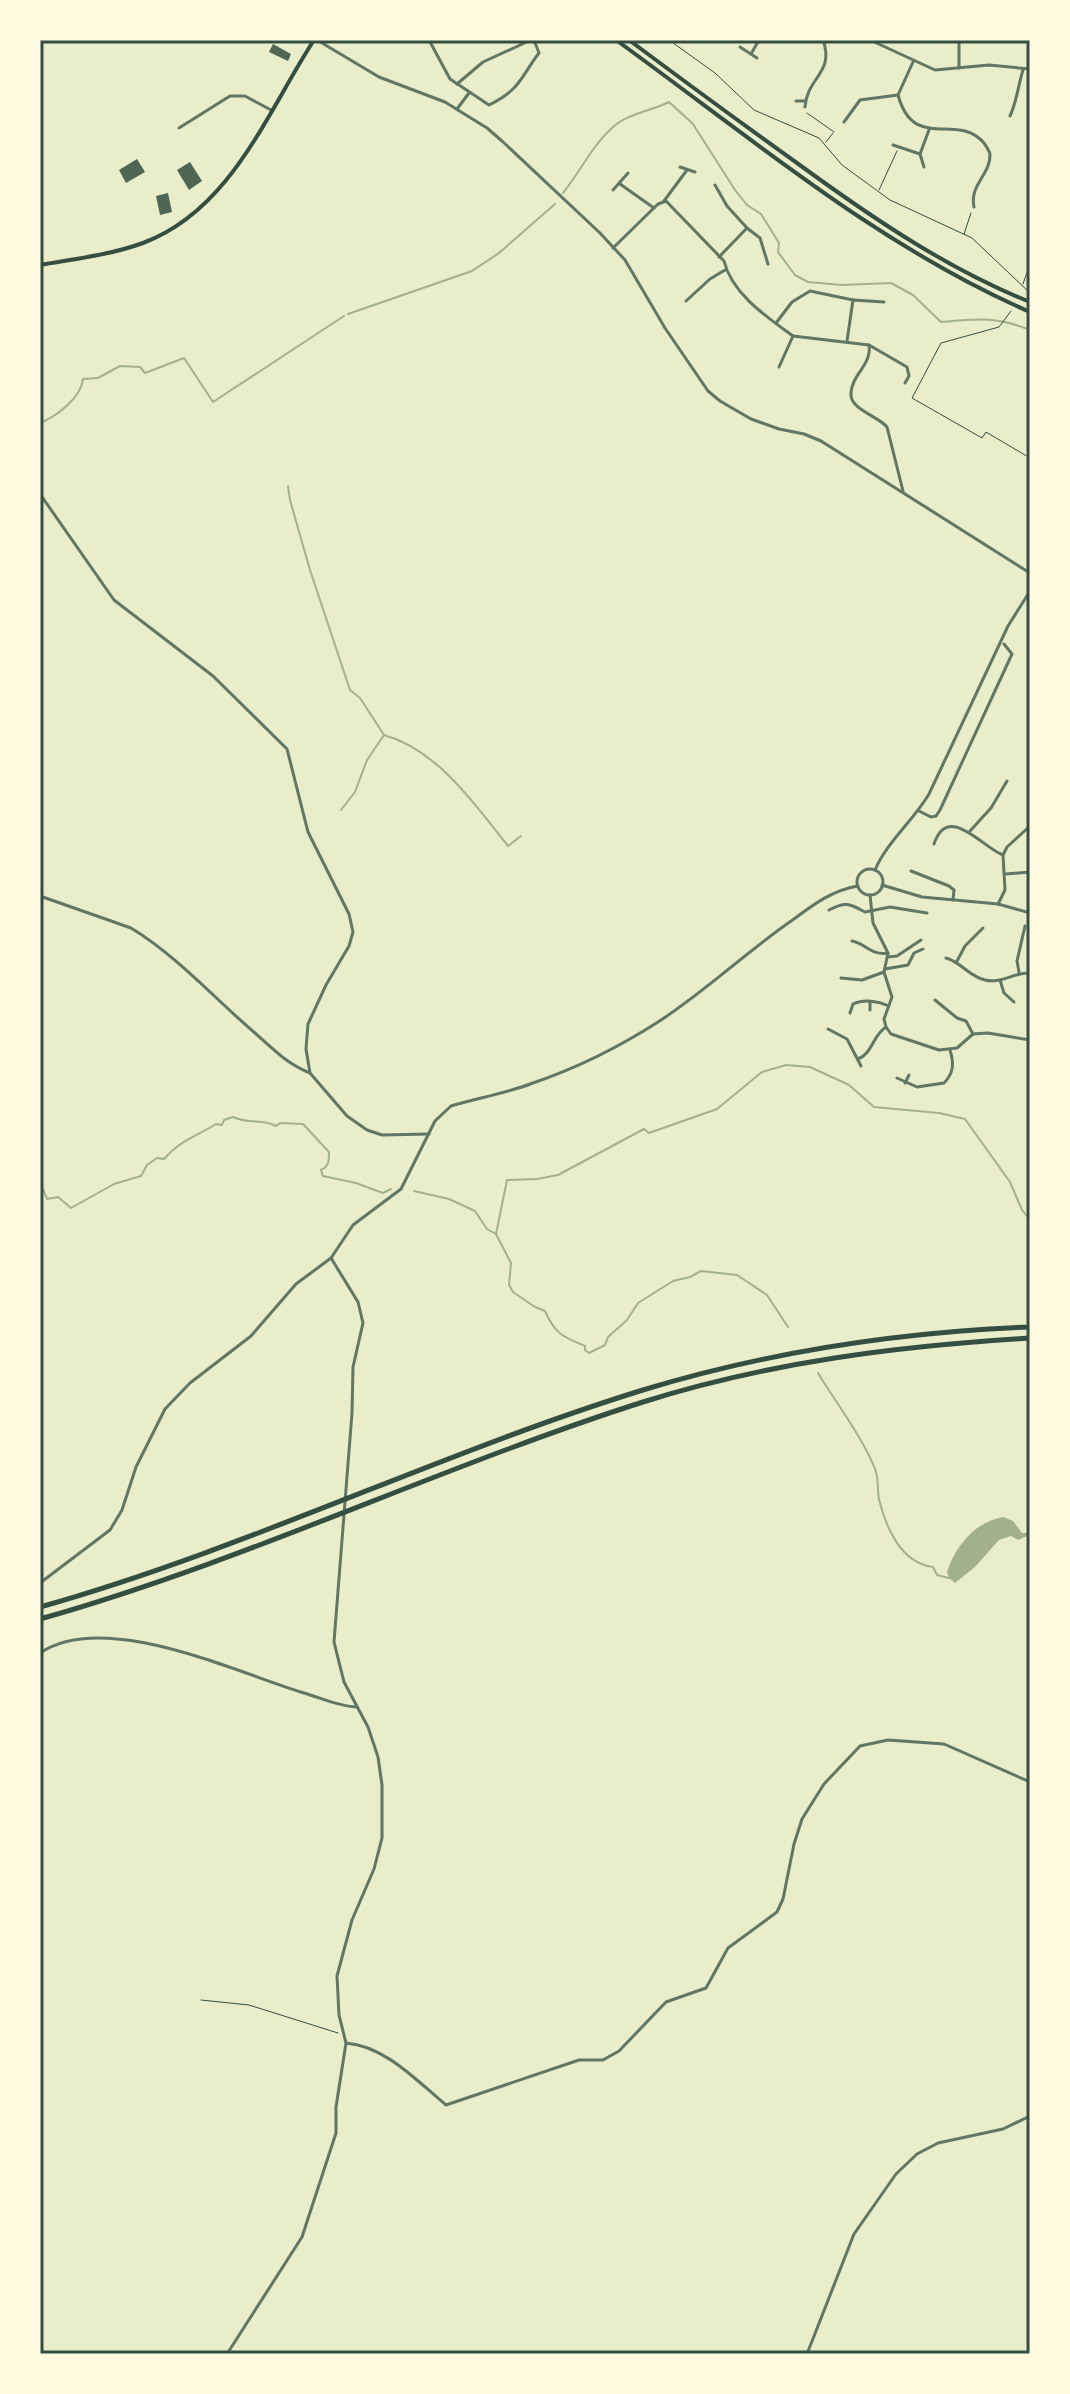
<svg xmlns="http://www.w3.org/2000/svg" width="1070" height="2394" font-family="'Noto Sans',sans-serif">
	<rect width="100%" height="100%" fill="#e9edc9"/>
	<path fill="#a3b18a" d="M1003 1517 1013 1521 1022 1533H1030V1540L1027 1536 1018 1540 1011 1536 999 1540 975 1567 955 1583 949 1578 947 1572C956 1545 975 1522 1003 1517Z"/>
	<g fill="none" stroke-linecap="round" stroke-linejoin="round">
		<g stroke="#a3b18a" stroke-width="2">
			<path d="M563 193C580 172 592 146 612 128 626 114 651 111 669 102L693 124 735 190 747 205 761 214 779 243 778 252 795 275 808 282 842 285 891 283 913 295 941 322C976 319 996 316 1030 330"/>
			<path d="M348 314 472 271 499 253 555 204"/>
			<path d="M40 423C57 416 81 398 83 379L98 378 120 366 140 367 145 373 184 358 213 402 344 316"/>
			<path d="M288 486 290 500 310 570 350 690 360 698 384 735 367 760 355 792 341 810"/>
			<path d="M384 735C438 750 475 805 508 846L521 836"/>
			<path d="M40 1181 47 1199 58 1197 71 1208 114 1184 141 1176 147 1165 157 1158 164 1159C179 1141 197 1136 216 1124L222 1125 224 1120 233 1117C251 1125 261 1118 276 1126L280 1123 303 1124 329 1152C329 1161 329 1166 321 1170L323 1176 356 1183 383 1193 391 1189"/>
			<path d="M414 1191 449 1199 475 1211 487 1229 496 1234 511 1263 509 1285 513 1292 535 1307 545 1311C555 1334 563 1337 585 1346V1350L589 1353 605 1345 608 1337 627 1320 638 1303 673 1281 690 1277 701 1271 737 1275 767 1295 788 1327"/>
			<path d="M496 1234 507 1180 537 1179 558 1175 644 1129 649 1133 717 1109 762 1072 786 1065 810 1067 849 1085 874 1107 939 1113 965 1119 1010 1182 1022 1210 1030 1220"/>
			<path d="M818 1373C835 1401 864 1440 875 1469 879 1478 877 1490 879 1499 886 1528 901 1563 933 1567L937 1575 949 1578"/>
		</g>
	</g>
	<g fill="#4f6655">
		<path d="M273 44 291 54 288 61 269 52Z"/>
		<path d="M137 159 145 172 126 183 119 170Z"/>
		<path d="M190 162 202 181 189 190 177 170Z"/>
		<path d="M168 193 172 212 160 215 156 196Z"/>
	</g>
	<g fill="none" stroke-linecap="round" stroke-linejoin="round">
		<g stroke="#344e41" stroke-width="1">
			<path d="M669 40 715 73 754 110 819 138 842 165 890 200 972 238 1030 293"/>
			<path d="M807 113 834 132"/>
			<path d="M826 142 833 133"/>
			<path d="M879 190 897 151"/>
			<path d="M964 234 971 213"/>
			<path d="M1023 284 1030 264"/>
			<path d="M1011 311 999 327 941 343 912 398 982 438 986 432 1030 458"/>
			<path d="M201 2000 249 2005 338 2033"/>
		</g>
		<g stroke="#617663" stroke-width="3">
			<path d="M317 40 379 77 445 102 487 128 502 141 600 233 625 260 665 328 708 391 720 401 751 419 779 429 804 434 821 441 1030 573"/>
			<path d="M429 40 450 79 489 105C521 89 520 78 539 53L534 40"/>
			<path d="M810 40H812"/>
			<path d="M870 40 935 70 989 65 1030 69"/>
			<path d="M740 47 757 58"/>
			<path d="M751 54 759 40"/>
			<path d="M913 62 898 95C914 153 957 111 984 143 986 146 989 150 990 154 991 174 969 185 974 207"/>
			<path d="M959 68V40"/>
			<path d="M457 84 483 62 531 40"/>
			<path d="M796 101H805"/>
			<path d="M805 107C807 77 835 73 823 40"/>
			<path d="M457 109 469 93"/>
			<path d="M1010 116C1017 101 1018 86 1023 70"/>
			<path d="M844 122 860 100 898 95"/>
			<path d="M179 128 230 96H245L271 110"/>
			<path d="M893 145 920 154 929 130"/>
			<path d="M920 154 924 167"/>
			<path d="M680 167 695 172"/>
			<path d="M620 184 654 208"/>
			<path d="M715 185 727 206 747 228 719 257"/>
			<path d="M613 190 628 173"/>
			<path d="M664 201 687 170"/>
			<path d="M747 228 760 238 768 264"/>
			<path d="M613 248 658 204 666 201 724 261C732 294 767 317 793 336"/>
			<path d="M686 301 710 279 725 270"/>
			<path d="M776 323 792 302 810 291 853 300"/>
			<path d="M793 336 869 345C872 365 852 374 851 393 849 409 878 416 887 427L903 491"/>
			<path d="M847 341 853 300 884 302"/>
			<path d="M869 345 907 367 909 376 905 383"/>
			<path d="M779 367 793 336"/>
			<path d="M40 494 114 600 213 676 287 749 308 832 349 914 353 932 349 946 326 985 308 1024 306 1049 310 1073 347 1116 367 1130 382 1135 429 1134"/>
			<path d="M919 811 931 817 936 816 940 810 1012 654 1004 644"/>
			<path d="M970 831 991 808 1007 781"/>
			<path d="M934 844C948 802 983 848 1003 855"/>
			<path d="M911 871 949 886 954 890 953 900"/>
			<path d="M1006 874 1030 872"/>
			<path d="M870 895 873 923 888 953 884 972 892 997 884 1019 886 1027 891 1034 939 1050 957 1048 973 1034"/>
			<path d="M40 896 131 928C177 956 214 998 255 1033 273 1049 287 1064 310 1073"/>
			<path d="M998 904 1005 890 1003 855 1007 847 1030 826"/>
			<path d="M829 910C846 901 850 904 865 912L890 907 927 913"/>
			<path d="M852 941C865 943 871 956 888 953"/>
			<path d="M888 957 897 956 921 940"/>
			<path d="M946 958C961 962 970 977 985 980 1001 984 1015 972 1030 973"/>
			<path d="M957 961 965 946 983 928"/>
			<path d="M885 969 908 965 914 953 923 949"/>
			<path d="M1019 972 1017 961 1025 926"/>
			<path d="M841 978 862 980 884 972"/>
			<path d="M1000 980 1004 993 1014 1002"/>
			<path d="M935 1000 957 1018 966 1021 973 1034 988 1033 1030 1040"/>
			<path d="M870 1002V1010"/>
			<path d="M850 1013 853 1004C864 999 878 1001 889 1006"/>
			<path d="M828 1029 847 1039 861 1066"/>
			<path d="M858 1059C873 1053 872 1036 886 1027"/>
			<path d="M897 1078 917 1087 944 1083C954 1073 954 1063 950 1050"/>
			<path d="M905 1083 909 1075"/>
			<path d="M346 2043C385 2046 417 2081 446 2105L579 2060H603L619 2051 666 2002 706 1988 728 1948 777 1912 783 1899 794 1844 802 1819 824 1784 860 1746 888 1740 944 1744 1030 1782"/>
		</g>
		<g stroke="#617663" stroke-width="3">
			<circle cx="870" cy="882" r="13"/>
			<path d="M875 870C887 842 913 821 929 794L1008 626 1030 591"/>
			<path d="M882 885 922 897 998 904 1030 913"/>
			<path d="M40 1583 110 1530 122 1510 136 1467 165 1409 190 1383 251 1336 296 1284 331 1258 353 1225 401 1189 435 1121 451 1106C478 1098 507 1093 533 1083 577 1068 619 1047 658 1022 706 991 747 951 794 919 814 904 833 890 858 886"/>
			<path d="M40 1653C104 1609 238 1673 304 1693 321 1698 340 1707 357 1707"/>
			<path d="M227 2354 302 2237 336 2133V2107L346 2043 339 2015 337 1976 352 1920 374 1869 382 1838V1785L378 1757 368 1727 344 1682 334 1642 352 1413 353 1367 363 1323 358 1302 331 1258"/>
			<path d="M807 2354 854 2234 896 2174 917 2154 938 2143 1003 2129 1030 2116"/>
		</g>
		<path stroke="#344e41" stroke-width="4" d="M40 265C74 259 110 255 143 243 231 210 266 114 314 40"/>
		<g stroke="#344e41" stroke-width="4">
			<path d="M616 40C749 136 878 246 1030 312"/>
			<path d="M629 40C688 84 748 128 808 171 877 221 950 270 1030 302"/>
		</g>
		<g stroke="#344e41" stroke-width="5">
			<path d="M40 1607C246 1549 439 1453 643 1390 768 1352 899 1332 1030 1327"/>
			<path d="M40 1619C246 1561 439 1467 643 1402 769 1362 899 1346 1030 1338"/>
		</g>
	</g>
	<rect width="1070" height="2394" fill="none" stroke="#fefae0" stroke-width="84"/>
	<rect x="42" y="42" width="986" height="2310" fill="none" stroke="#344e41" stroke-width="3"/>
</svg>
